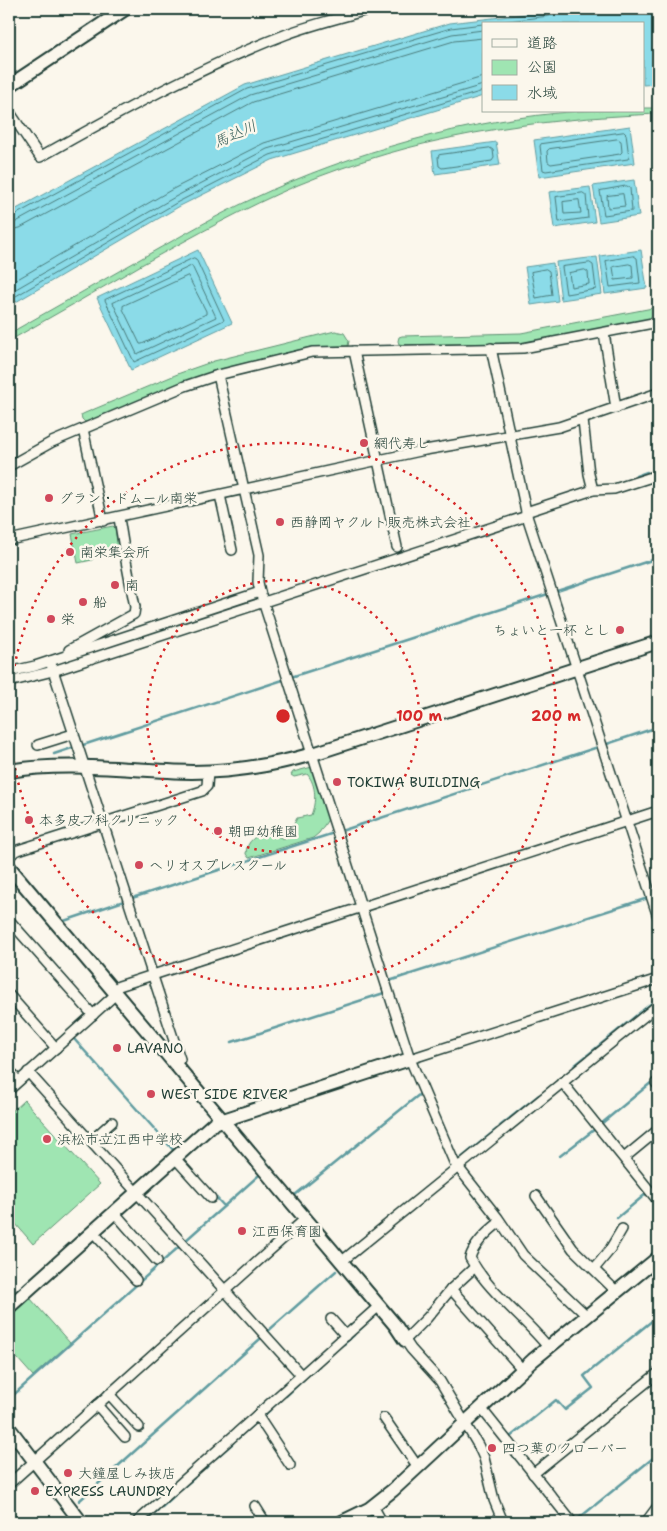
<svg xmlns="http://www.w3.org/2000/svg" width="667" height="1531" font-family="'Shantell Sans','Klee One',sans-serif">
	<rect width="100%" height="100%" fill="#fbf7ec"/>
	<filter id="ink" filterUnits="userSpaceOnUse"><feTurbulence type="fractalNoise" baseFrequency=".02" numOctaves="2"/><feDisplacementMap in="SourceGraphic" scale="10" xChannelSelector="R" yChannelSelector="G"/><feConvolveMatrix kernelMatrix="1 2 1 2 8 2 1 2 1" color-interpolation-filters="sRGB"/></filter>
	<g filter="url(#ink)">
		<g fill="#9fe5b2" stroke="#5f9173">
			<path d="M643 108H658V114C531 119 416 136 298 185 244 208 194 236 143 264 99 290 54 315 9 341V336L17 329C61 304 105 279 149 254 183 235 217 215 252 199 354 151 466 120 579 111 600 110 622 111 643 111Z"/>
			<path d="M658 307V317L522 343 403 345 399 344 398 341 399 337 402 336 521 333Z"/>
			<path d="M335 331 344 333 349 341 348 346 311 347 217 370 183 382 88 422H85L82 419 81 415 85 413 180 373 214 361Z"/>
			<path d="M113 526 115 528 118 549 96 554 92 560 78 563 72 534Z"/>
			<path d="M312 767 329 818 319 833 313 838 249 858 246 854C246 841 257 834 268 832L284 839 288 836 297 818 311 815C316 803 317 785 307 774L294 777 291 775 293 772Z"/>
			<path d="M24 1100 100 1184 33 1244 9 1216V1114Z"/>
			<path d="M30 1298 70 1343 33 1376 9 1349V1317Z"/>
		</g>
		<g fill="#8bdbe8" stroke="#609ca0">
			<path d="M569 9H658V84L643 85V24H483V96L272 160 180 206 9 306V213L245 85 450 23Z"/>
			<path d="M630 126 635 163 539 177 534 140Z"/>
			<path d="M496 142 500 165 435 174 432 151Z"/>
			<path d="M634 180 639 216 599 222 593 186Z"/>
			<path d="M590 187 595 222 554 228 549 192Z"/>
			<path d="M198 250 232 323 131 370 97 298Z"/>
			<path d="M641 250 647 288 605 294 600 256Z"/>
			<path d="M597 257 602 294 561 300 556 262Z"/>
			<path d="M553 263 558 301 531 305 525 267Z"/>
		</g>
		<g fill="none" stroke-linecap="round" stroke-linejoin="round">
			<g stroke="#4a7c7c" stroke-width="1">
				<path d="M484 24 549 16 553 14 554 9"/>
				<path d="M624 132 626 134 629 157 628 159 546 171 543 170 540 146 541 144Z"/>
				<path d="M618 139 621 141 622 152 620 154 551 164 548 162 547 151 549 149Z"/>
				<path d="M490 148 493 150 494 158 492 161 442 168 439 166 438 157 439 155Z"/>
				<path d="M627 186 630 188 632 211 604 215 600 191Z"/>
				<path d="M583 193 586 195 588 218 559 222 556 197Z"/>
				<path d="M623 194 625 206 608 208 607 196Z"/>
				<path d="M579 200 581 213 564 214 563 202Z"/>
				<path d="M9 217 13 216 247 89 451 28 483 24"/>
				<path d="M9 223 16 222 250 95 452 34 483 30"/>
				<path d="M9 230 20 228 253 102 454 41 483 38"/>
				<path d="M634 256 637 258 640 283 610 287 606 261Z"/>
				<path d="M194 258 196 259 224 320 134 362 105 300Z"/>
				<path d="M590 263 593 265 596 289 566 294 562 267Z"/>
				<path d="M629 264 632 265 633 278 615 280 613 267Z"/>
				<path d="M192 266 216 317 137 354 113 303Z"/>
				<path d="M546 269 549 271 552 295 536 298 531 272Z"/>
				<path d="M585 270 588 272 589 284 571 287 569 273Z"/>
				<path d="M188 276 206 311V314L142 344H140L123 309V306Z"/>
				<path d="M9 284 171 190 264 143 483 77"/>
				<path d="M9 293 175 197 267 149 483 85"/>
				<path d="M9 300 178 202 270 155 483 91"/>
			</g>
			<g stroke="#609ca0" stroke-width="2.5">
				<path d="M636 476 647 472"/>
				<path d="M557 591 658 558"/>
				<path d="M291 677 548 594"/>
				<path d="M607 744 658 727"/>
				<path d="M80 746 286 679"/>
				<path d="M54 754 75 747"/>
				<path d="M341 831 598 747"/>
				<path d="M132 898 334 833"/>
				<path d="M64 921 124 901"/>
				<path d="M389 981 648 898"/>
				<path d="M74 1039 175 1152"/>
				<path d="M232 1042 384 993"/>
				<path d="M574 1066 658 998"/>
				<path d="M601 1124 658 1077"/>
				<path d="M500 1126 539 1095"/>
				<path d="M560 1156 595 1129"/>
				<path d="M460 1159 497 1129"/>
				<path d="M654 1188 658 1184"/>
				<path d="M212 1193 224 1206"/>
				<path d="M295 1195 420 1094"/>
				<path d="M617 1218 647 1193"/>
				<path d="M185 1241 258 1176"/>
				<path d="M358 1331 377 1314"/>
				<path d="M267 1332 336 1271"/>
				<path d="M344 1344 354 1335"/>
				<path d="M325 1360 335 1351"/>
				<path d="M654 1371 658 1367"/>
				<path d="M307 1376 319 1366"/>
				<path d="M286 1396 304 1379"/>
				<path d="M9 1399 181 1245"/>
				<path d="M262 1417 270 1410"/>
				<path d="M510 1437 556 1400 565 1410 593 1388 584 1376 658 1316"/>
				<path d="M237 1439 258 1420"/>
				<path d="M216 1458 233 1443"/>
				<path d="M206 1468 209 1464"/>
				<path d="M181 1489 194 1478"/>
				<path d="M79 1501 260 1339"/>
				<path d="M162 1507 175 1495"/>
				<path d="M149 1518 158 1510"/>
				<path d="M578 1519 658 1454"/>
				<path d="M145 1522 146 1521"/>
			</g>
			<defs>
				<g id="street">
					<path d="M9 111 40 157C121 112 200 67 287 34 314 24 343 17 371 9"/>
					<path d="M604 333 616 408"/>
					<path d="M491 348 527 516 658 917"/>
					<path d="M354 351 397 547"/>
					<path d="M218 375 259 555 258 582 260 592 410 1059 454 1162 498 1218 523 1255 587 1316"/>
					<path d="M583 420 589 474 593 490"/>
					<path d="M83 429 103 521"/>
					<path d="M9 466 52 442 185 386 218 375 312 352 523 348 658 322"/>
					<path d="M220 495 232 550"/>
					<path d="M526 512 593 490 614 489 658 475"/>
					<path d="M9 540 425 450 559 427 658 393"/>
					<path d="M69 650 134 614 135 607 126 561 119 518"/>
					<path d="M50 661 180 1059 174 1064"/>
					<path d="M9 672 35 666 260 592"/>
					<path d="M9 682 53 671 527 516"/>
					<path d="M38 745 73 734"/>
					<path d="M9 857 15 851 202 791 207 786 208 771"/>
					<path d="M9 920 93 1015"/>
					<path d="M113 991 119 986 658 811"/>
					<path d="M9 995 56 1048"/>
					<path d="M410 1059 658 979"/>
					<path d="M9 1070 18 1081"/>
					<path d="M28 1072 301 1375"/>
					<path d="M562 1082 658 1201"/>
					<path d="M656 1083 658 1085"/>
					<path d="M9 1090 116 994"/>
					<path d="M91 1141 112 1122"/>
					<path d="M175 1158 211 1198"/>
					<path d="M624 1158 658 1130"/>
					<path d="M536 1196 573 1249 617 1292"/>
					<path d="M114 1212 157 1261"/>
					<path d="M500 1222C488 1231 474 1244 470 1258 489 1293 524 1317 548 1347"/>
					<path d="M93 1232 136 1280"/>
					<path d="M341 1262 658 1005"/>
					<path d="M475 1267 451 1289 427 1318 405 1340 411 1349 440 1381 478 1445 484 1458 494 1500 503 1522"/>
					<path d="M594 1269 609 1251 622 1229"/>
					<path d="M451 1289 522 1369"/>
					<path d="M331 1319 346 1336"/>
					<path d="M109 1394 139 1427"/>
					<path d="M97 1405 125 1437"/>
					<path d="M481 1408 572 1522"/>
					<path d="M257 1415 290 1465"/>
					<path d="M384 1418 418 1467"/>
					<path d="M533 1474 658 1373"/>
					<path d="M9 1484 305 1219"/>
					<path d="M255 1506 265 1522"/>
					<path d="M373 1506 382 1522"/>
					<path d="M137 1522 379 1306"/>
					<path d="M646 1522 658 1506"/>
				</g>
				<g id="secondary">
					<path d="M9 86 125 9"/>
					<path d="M9 771C70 761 131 771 192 772 233 772 274 765 313 754L658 642"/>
					<path d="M9 867 395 1325 405 1340"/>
					<path d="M9 1307 214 1123 410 1059"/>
					<path d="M9 1428 81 1522"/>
					<path d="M342 1522 369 1509 393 1490 533 1360 658 1258"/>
				</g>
			</defs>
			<use href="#street" stroke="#1f3d34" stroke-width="12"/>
			<use href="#secondary" stroke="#1f3d34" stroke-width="16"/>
			<use href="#street" stroke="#fbf7ec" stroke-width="9"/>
			<use href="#secondary" stroke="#fbf7ec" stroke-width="12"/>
		</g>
	</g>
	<g fill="none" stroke="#d62828" stroke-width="2.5" stroke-dasharray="2.5 5">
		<circle cx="283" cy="716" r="136"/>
		<circle cx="283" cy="716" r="273"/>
	</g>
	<g fill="#d1495b" stroke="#fbf7ec" stroke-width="2">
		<circle cx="364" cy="443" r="5"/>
		<circle cx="49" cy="498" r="5"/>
		<circle cx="280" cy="522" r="5"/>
		<circle cx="70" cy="552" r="5"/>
		<circle cx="115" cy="585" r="5"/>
		<circle cx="83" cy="602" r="5"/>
		<circle cx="51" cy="619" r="5"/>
		<circle cx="620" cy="630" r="5"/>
		<circle cx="337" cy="782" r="5"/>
		<circle cx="29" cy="820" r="5"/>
		<circle cx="218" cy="831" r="5"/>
		<circle cx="139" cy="865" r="5"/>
		<circle cx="117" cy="1048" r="5"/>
		<circle cx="151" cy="1094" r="5"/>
		<circle cx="47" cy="1139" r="5"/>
		<circle cx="242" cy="1231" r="5"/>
		<circle cx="492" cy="1448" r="5"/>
		<circle cx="68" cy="1473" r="5"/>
		<circle cx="35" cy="1491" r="5"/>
	</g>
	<g text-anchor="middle" stroke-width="5" stroke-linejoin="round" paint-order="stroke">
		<g font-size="14" fill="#1f3d34" stroke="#fbf7ec" text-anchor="start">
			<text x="374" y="448">網代寿し</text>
			<text x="59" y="503">グラン・ドムール南栄</text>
			<text x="290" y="527">西静岡ヤクルト販売株式会社</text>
			<text x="80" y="557">南栄集会所</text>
			<text x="125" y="590">南</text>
			<text x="93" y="607">船</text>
			<text x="61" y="624">栄</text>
			<text x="610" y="635" text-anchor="end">ちょいと一杯 とし</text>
			<text x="347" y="787">TOKIWA BUILDING</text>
			<text x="39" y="825">本多皮フ科クリニック</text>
			<text x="228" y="836">朝田幼稚園</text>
			<text x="149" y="870">ヘリオスプレスクール</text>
			<text x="127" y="1053">LAVANO</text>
			<text x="161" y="1099">WEST SIDE RIVER</text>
			<text x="57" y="1144">浜松市立江西中学校</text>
			<text x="252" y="1236">江西保育園</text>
			<text x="502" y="1453">四つ葉のクローバー</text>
			<text x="78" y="1478">大鐘屋しみ抜店</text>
			<text x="45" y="1496">EXPRESS LAUNDRY</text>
		</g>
		<g font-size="15" font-style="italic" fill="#355d58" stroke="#fbf7ec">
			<text transform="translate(235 134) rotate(-24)" y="5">馬込川</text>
		</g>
	</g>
	<circle cx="283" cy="716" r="8" fill="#d62828" stroke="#fbf7ec" stroke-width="2.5"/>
	<g font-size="15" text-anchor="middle" font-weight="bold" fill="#d62828" stroke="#fbf7ec" stroke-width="5" stroke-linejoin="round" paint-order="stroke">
		<text x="419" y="721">100 m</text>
		<text x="556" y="721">200 m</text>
	</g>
	<rect width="667" height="1531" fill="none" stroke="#fbf7ec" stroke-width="30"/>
	<rect x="15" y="15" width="637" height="1501" fill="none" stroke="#1f3d34" stroke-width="2" filter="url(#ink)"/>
	<rect x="482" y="22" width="162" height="90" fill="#fbf7ec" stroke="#a3ada2"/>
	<rect x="492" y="39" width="25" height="8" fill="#fbf7ec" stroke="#a3ada2"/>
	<text x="527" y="48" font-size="15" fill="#1f3d34">道路</text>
	<rect x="492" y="60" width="25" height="15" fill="#9fe5b2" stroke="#a3ada2"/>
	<text x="527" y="72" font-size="15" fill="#1f3d34">公園</text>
	<rect x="492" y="85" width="25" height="15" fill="#8bdbe8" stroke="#a3ada2"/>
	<text x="527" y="98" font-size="15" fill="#1f3d34">水域</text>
</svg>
